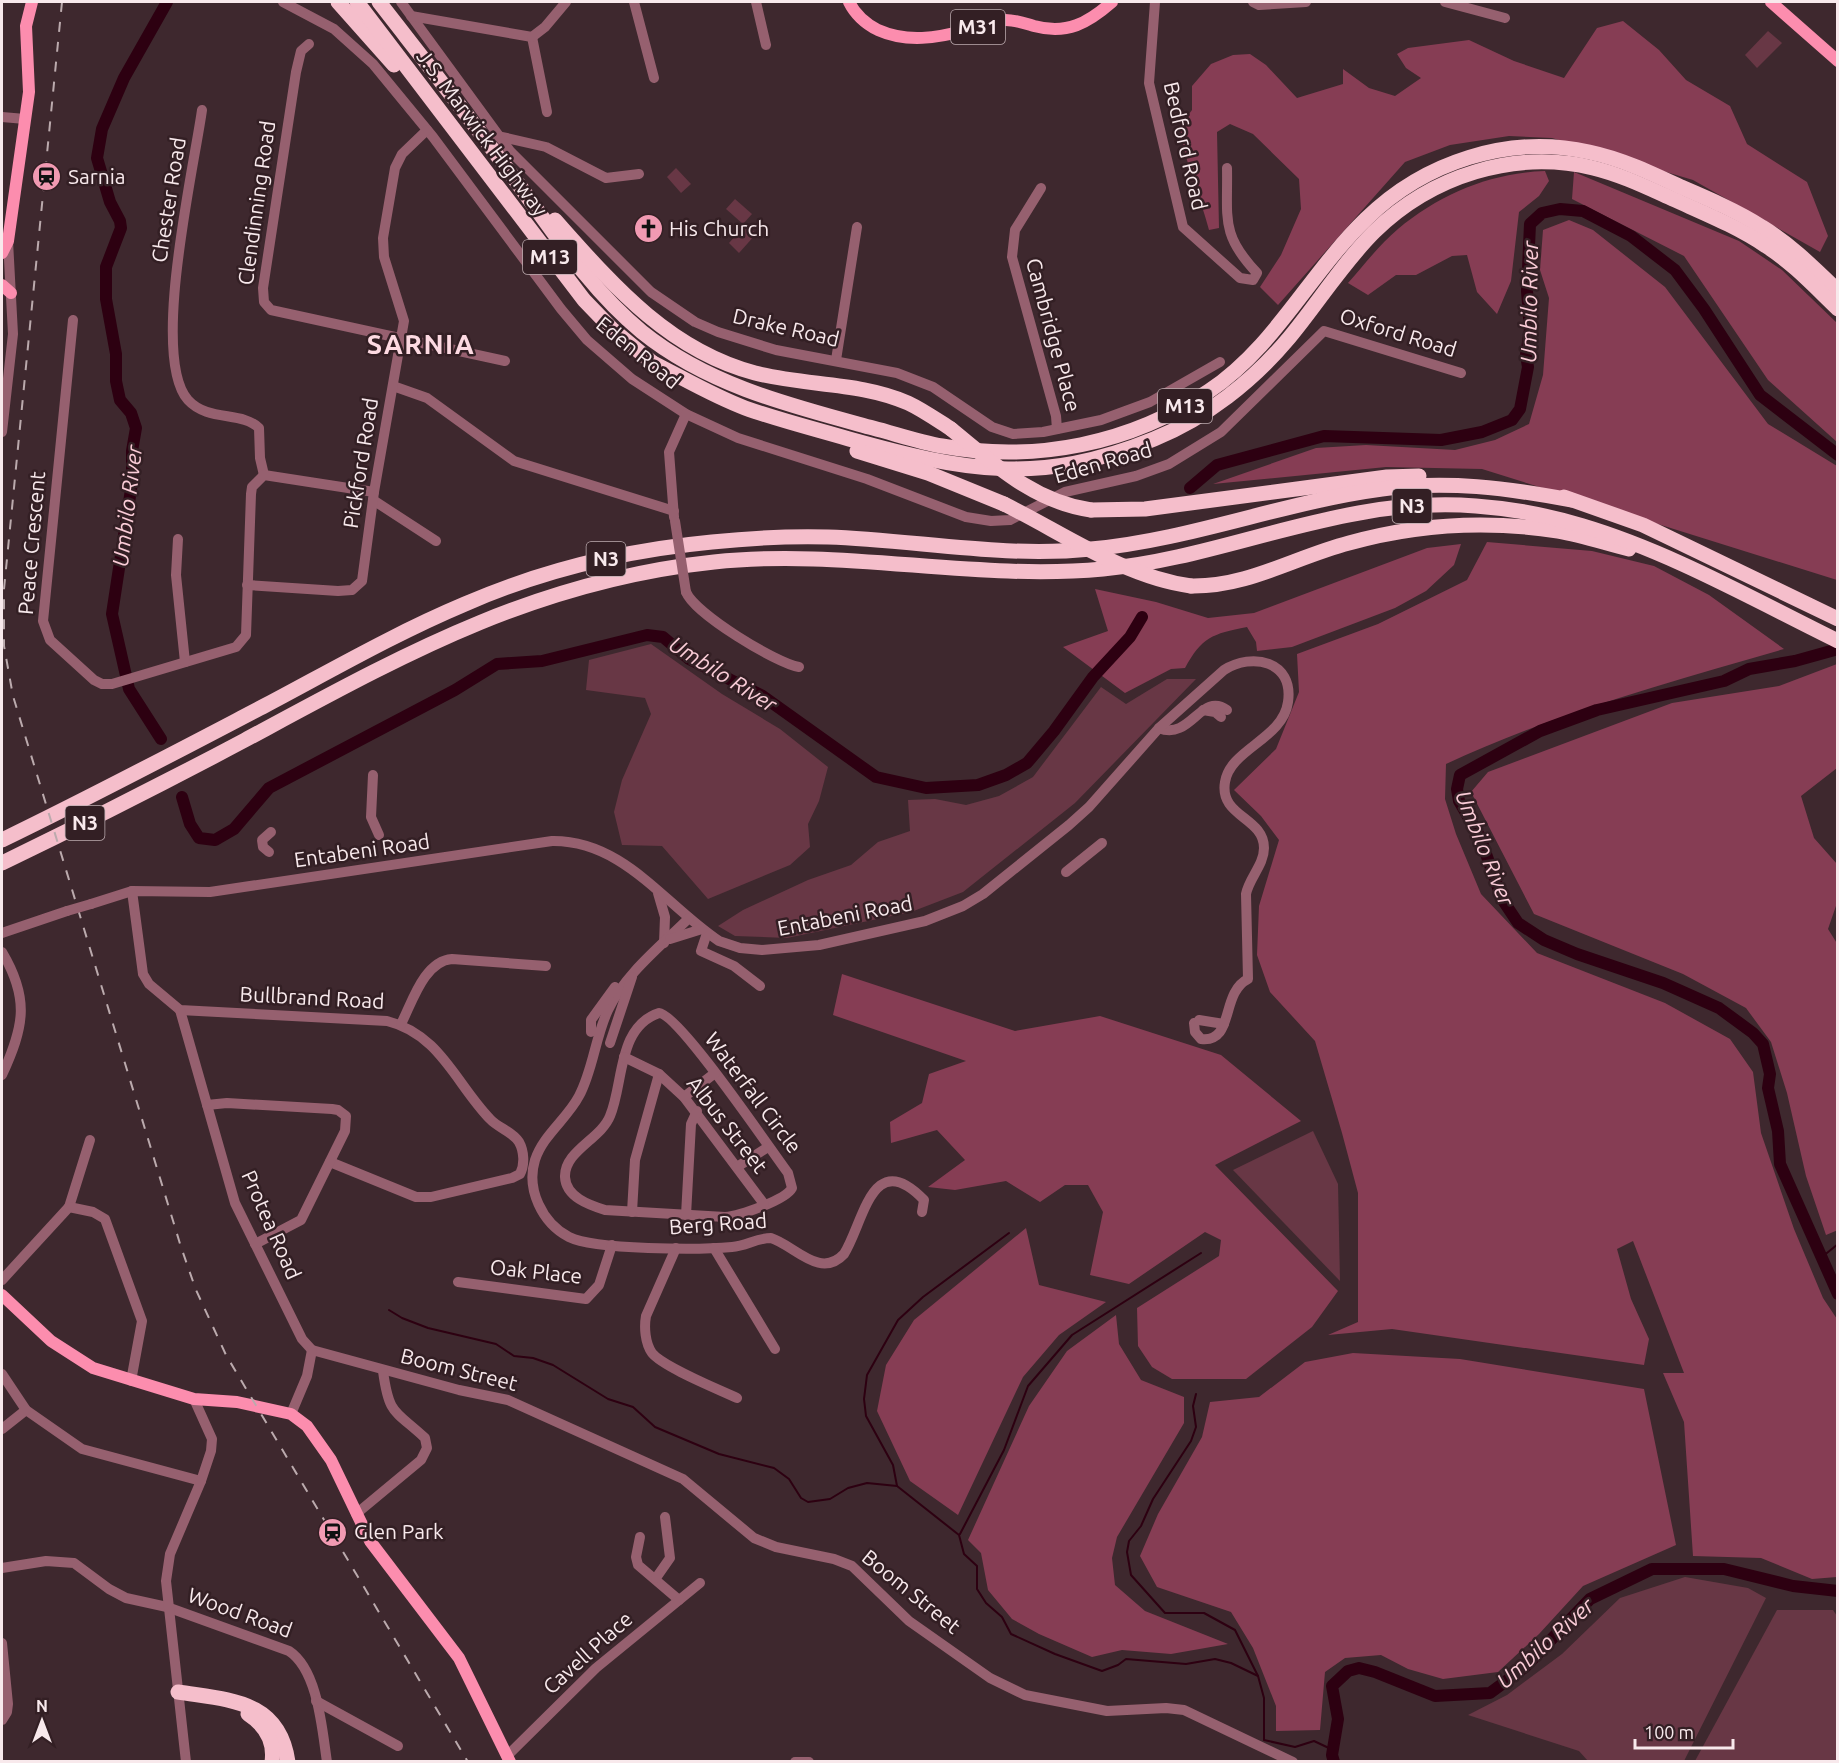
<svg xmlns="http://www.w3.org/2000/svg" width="1839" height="1763" font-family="Ubuntu,sans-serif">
	<rect width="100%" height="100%" fill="#3e282e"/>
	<g fill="#683745">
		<path d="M1768 31 1782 43 1757 68 1745 55Z"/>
		<path d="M676 168 691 184 681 193 667 177Z"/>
		<path d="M735 199 752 214 743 224 726 209Z"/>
		<path d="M746 224 756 234 739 253 729 243Z"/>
		<path d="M651 644 722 694 780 729 828 767 819 801 808 824 810 847 790 865 708 899 662 846 622 845 614 812 622 780 651 714 645 698 586 690 589 660Z"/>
		<path d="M1167 679H1196L1075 803 963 892 911 912 787 938 735 936 718 926 743 910 808 880 851 865 878 842 910 831 908 800 935 799 966 805 999 796 1033 777 1101 687 1126 704Z"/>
		<path d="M1313 1131 1338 1184 1340 1281 1233 1170Z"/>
		<path d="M1685 1577 1748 1588 1766 1598 1684 1761H1588L1579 1751 1468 1715 1507 1695 1562 1654 1620 1598Z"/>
		<path d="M1777 1610H1833L1837 1616V1761H1695Z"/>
	</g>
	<g fill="#863d54">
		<path d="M1623 21 1659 50 1686 80 1730 106 1747 144 1807 182 1828 236 1820 252 1693 180 1552 138 1509 136 1450 145 1405 162 1278 305 1260 287 1281 255 1301 209 1299 179 1253 134 1230 124 1217 132 1219 228 1209 230C1200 195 1184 162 1180 126L1192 110V86L1211 64 1233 55 1250 54 1266 65 1297 98 1343 84V69L1369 88 1395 96 1421 78 1406 68 1397 54 1408 48 1469 40 1514 61 1564 78 1597 28Z"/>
		<path d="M1545 171 1549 181 1539 196 1519 212 1511 281 1497 314 1477 292 1467 255 1452 256 1416 275H1396L1368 295 1348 283C1364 265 1380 244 1398 229 1440 194 1490 173 1545 171Z"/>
		<path d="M1574 172 1739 241 1782 270 1837 323V442L1768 380 1684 256 1572 199Z"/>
		<path d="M1569 220 1593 230 1665 287 1768 424 1837 466V580L1482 469 1386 467 1213 484 1316 448 1366 445 1455 450 1495 440 1529 424 1543 375 1549 298 1540 270 1543 230Z"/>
		<path d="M1487 542 1592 551 1654 566 1709 595 1784 649C1670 682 1553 714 1446 764L1445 799 1456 834 1481 894 1537 953 1665 1003 1730 1039 1753 1072 1761 1133 1794 1229 1823 1298 1837 1319V1577L1812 1579 1761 1558 1693 1556 1684 1422 1663 1373H1684L1633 1241 1617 1249 1631 1299 1649 1339 1644 1365 1392 1329 1328 1335 1358 1322V1193L1342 1133 1315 1041 1270 992 1257 955 1259 906 1279 840 1261 816 1234 790 1276 749 1299 692 1297 654 1378 624 1467 580Z"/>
		<path d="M1461 544 1454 565 1426 591 1395 608 1292 647 1257 651 1256 642 1247 627C1212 634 1202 637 1185 668L1171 669 1125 693 1063 647 1108 631 1095 589 1156 602 1208 618 1254 613 1427 548Z"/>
		<path d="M1837 664V768L1801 796 1814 838 1837 864V903L1828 929 1838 945V1230L1826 1235 1806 1176 1787 1093 1771 1042 1746 1008 1683 974 1534 914 1471 792 1488 772 1672 703 1779 686Z"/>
		<path d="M842 974 1015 1031 1100 1016 1221 1055 1301 1121 1215 1165 1338 1291 1312 1327 1246 1379H1172L1152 1367 1138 1346 1137 1308 1219 1256 1221 1240 1205 1232 1129 1284 1090 1275 1103 1212 1088 1185H1065L1040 1202 1006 1181 955 1190 928 1187 965 1160 937 1130 891 1143 890 1122 922 1103 929 1074 966 1061 833 1015Z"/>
		<path d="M1026 1228 1039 1285 1106 1302 1059 1335 1023 1377 958 1515 910 1481 877 1411 886 1365 914 1320Z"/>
		<path d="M1116 1315 1119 1344 1141 1380 1184 1397V1423L1117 1537 1112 1558 1115 1585 1145 1611 1228 1644 1171 1654 1122 1650 1092 1657 1039 1634 1012 1619 988 1590 981 1553 968 1540 1029 1406 1067 1351Z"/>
		<path d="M1353 1353 1460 1359 1644 1389 1676 1545 1583 1586 1539 1634 1498 1672 1443 1679 1408 1669 1381 1655 1345 1658 1325 1672 1320 1730 1276 1731V1706L1253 1648 1231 1612 1157 1587 1140 1556 1158 1514 1202 1437 1210 1402 1259 1397 1305 1362Z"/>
	</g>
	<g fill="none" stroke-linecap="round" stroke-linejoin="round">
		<g stroke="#2d0011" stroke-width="2">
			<path d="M1822 1257 1838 1244"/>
			<path d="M389 1310 402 1318 428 1328 496 1344 514 1356 533 1358 553 1365 608 1399 633 1407 655 1427 719 1454 774 1468 789 1479 801 1498 808 1502 830 1499 848 1488 867 1483 897 1486 959 1535 964 1554 977 1566V1589L986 1603 1002 1617 1011 1634 1055 1654 1102 1671 1118 1665 1126 1659 1186 1664 1215 1659 1231 1663 1258 1676"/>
			<path d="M1196 1394 1193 1406 1196 1427 1191 1441 1153 1499 1141 1526 1129 1541 1127 1552 1131 1575 1165 1613H1204L1235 1630 1258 1676 1264 1698V1740L1295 1747 1314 1741 1333 1750"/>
			<path d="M897 1486 893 1465 866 1416 864 1399 867 1375 898 1320 923 1297 1009 1233"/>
			<path d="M960 1534 1004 1450 1028 1386 1072 1335 1201 1253"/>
		</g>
		<g stroke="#2d0011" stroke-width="12">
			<path d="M1190 488 1217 465 1324 436 1441 440 1482 432 1512 420 1520 409 1528 367 1526 355 1530 330 1527 291 1530 224 1542 213 1560 209 1583 211 1631 236 1675 270 1704 309 1760 395 1838 455"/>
			<path d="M1838 649 1795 661 1749 669 1724 681 1597 710 1540 731 1460 775 1457 789 1459 801 1480 837 1502 899 1518 923 1544 940 1577 954 1663 983 1719 1008 1753 1033 1763 1044 1770 1074 1768 1088 1778 1131 1780 1164 1838 1294"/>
			<path d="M161 739 129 689 112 614 132 483V451L136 428 131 413 120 400 116 381V354L106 299V267L121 228 120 221 110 202 97 158 102 129 124 78 167 2"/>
			<path d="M182 797 190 824 199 838 215 840 234 829 269 788 455 690 497 664 542 661 647 635 663 637 689 659 761 695 876 777 926 788 978 785 1006 775 1027 763 1054 731 1093 677 1130 637 1142 617"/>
			<path d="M1334 1762 1332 1755 1338 1719 1332 1686 1348 1671 1359 1668 1375 1672 1435 1696 1490 1693 1525 1667 1590 1599 1652 1569H1724L1793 1586 1838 1591"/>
		</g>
		<g stroke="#96606f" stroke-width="10">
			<path d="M283 2 334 29 373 64 433 137 561 309 587 340 632 379 686 414 738 438 867 479 966 517 991 521 1010 520 1065 492 1136 476 1169 464 1221 432 1324 331 1461 373"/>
			<path d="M401 2 510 151 651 292 695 322 718 332 776 350 897 373 933 387 992 427 1013 434 1043 432 1101 420 1150 402 1220 362"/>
			<path d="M634 2 654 78"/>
			<path d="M756 2 766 45"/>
			<path d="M1155 2 1149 83 1183 227 1240 278 1253 280 1257 273C1220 234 1228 218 1227 168"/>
			<path d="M1253 2 1259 5 1306 2"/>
			<path d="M1445 2 1505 18"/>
			<path d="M411 16 532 37"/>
			<path d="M532 37 547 112"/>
			<path d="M532 37 545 27 566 2"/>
			<path d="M309 44 301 51 296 72 263 288 264 302 271 310 505 361"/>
			<path d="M202 110C194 168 150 357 188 400 208 422 242 411 259 428L260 458 264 475"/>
			<path d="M2 117 25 119"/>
			<path d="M498 136 546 147 606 178 639 174"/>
			<path d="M1041 188 1015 230 1012 257 1056 416 1057 429"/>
			<path d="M73 320 43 621 50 640 94 680 102 684H112L236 647 246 635 251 494 252 487 264 475 374 492"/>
			<path d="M836 360 857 227"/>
			<path d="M393 386 427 398 514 461 674 511"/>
			<path d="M2 432 13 334 8 241"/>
			<path d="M373 500 436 541"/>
			<path d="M674 517 669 452 686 414"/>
			<path d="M178 539 176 575 185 662"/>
			<path d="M247 585 338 591 352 590 362 581 374 492 404 321 384 257 383 238 395 168 402 154 427 130"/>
			<path d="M686 592C695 614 776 663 799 667"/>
			<path d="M1203 710 1215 712 1221 717"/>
			<path d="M1159 728C1191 741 1201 691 1227 710"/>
			<path d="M373 775 371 817 379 835"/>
			<path d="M269 852 263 847 262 840 271 832"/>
			<path d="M1066 872 1102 843"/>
			<path d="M132 891 143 974 149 984 180 1010 387 1021C440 1034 456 1084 490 1119 498 1128 512 1131 519 1142 524 1151 525 1165 520 1174L512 1178 431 1197H416L330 1162"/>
			<path d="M658 893 665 917 664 943"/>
			<path d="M91 904 132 891 210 892 552 841C623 840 664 904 719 941L740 948 762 950 819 945 925 921 963 906 983 894 1069 825 1089 807 1159 728 1224 670C1252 652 1294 661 1288 702 1283 739 1230 749 1225 782 1219 817 1264 817 1264 848 1264 865 1249 878 1246 894L1248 979C1220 993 1235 1043 1201 1039L1195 1032 1194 1023"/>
			<path d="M689 918C661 946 625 974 608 1010 595 1038 593 1070 579 1096 567 1119 543 1135 535 1160 526 1189 542 1223 569 1237 595 1250 700 1250 732 1247 746 1246 757 1238 771 1238 794 1245 820 1280 844 1254 864 1222 872 1146 924 1200L922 1212"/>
			<path d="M2 933 67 911"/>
			<path d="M707 933 701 951 734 966 760 986"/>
			<path d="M670 939 702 929"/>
			<path d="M2 952C30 999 24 1027 2 1075"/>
			<path d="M180 1010 235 1203 302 1339 312 1350 459 1390 508 1400 683 1479 754 1538 776 1547 834 1559 852 1566 909 1621 990 1678 1025 1695 1107 1711 1166 1708 1184 1710 1293 1762"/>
			<path d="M659 1013C679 1014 770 1149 788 1173L792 1188C786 1200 739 1216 725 1217L605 1210C589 1205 566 1197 565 1177 564 1151 601 1139 610 1116 624 1083 617 1027 659 1013Z"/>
			<path d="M1199 1020 1224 1024"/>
			<path d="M401 1024C412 1003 424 961 452 959L546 966"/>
			<path d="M591 1032V1020L615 987"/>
			<path d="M610 1043 632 977"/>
			<path d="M624 1057 659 1074 684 1097 764 1204"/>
			<path d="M684 1097 715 1073"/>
			<path d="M207 1105 227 1103 332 1109 338 1110 346 1116 345 1131 301 1220 255 1244"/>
			<path d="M737 1167 768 1147"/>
			<path d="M69 1207 90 1140"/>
			<path d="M632 1212 635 1160 659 1074"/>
			<path d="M686 1215 691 1124 697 1111"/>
			<path d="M676 1248 646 1316C644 1327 645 1343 652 1353 663 1367 718 1389 737 1398"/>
			<path d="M714 1248 775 1349"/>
			<path d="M2 1280 69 1207 93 1212 105 1219 142 1321 131 1381"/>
			<path d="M458 1282 586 1299 599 1285 612 1245"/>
			<path d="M2 1374 26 1410 82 1449 201 1481"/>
			<path d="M291 1414 307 1376 312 1350"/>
			<path d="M2 1429 26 1410"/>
			<path d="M356 1514 421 1460 427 1448 425 1438C395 1410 389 1416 383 1371"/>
			<path d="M640 1537 636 1557 638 1565 679 1600"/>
			<path d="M2 1568 46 1561 74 1563 109 1589 126 1598 167 1607 289 1651C318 1670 322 1729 327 1762"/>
			<path d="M656 1578 670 1558 665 1517"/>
			<path d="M2 1643 8 1704 7 1712 2 1720"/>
			<path d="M316 1701 398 1746"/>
			<path d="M507 1756 596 1668 700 1583"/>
			<path d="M186 1762 166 1581 170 1554 201 1481 211 1451 212 1439 194 1399"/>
			<path d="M795 1762H809"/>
		</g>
		<g stroke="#fc8dae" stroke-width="12">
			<path d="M849 2C855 14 866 24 878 30 907 43 937 38 967 30 979 27 991 22 1003 20 1013 19 1024 23 1034 26 1067 35 1088 23 1112 2"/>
			<path d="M1771 2 1838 61"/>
			<path d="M2 253 8 241 29 92 26 26 32 2"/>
			<path d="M2 285 11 293"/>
			<path d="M2 1295 51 1341 93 1368 194 1399 237 1402 291 1414 307 1426 331 1460 370 1541 459 1658 510 1762"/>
		</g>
		<g stroke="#f5becb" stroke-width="15">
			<path d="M338 2 394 65"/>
			<path d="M357 2 584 300 612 329 659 368"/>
			<path d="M379 2C421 56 464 110 505 166 548 223 586 286 642 332 709 386 792 406 873 428 896 434 919 442 942 446 1035 463 1131 444 1209 391 1275 347 1309 274 1366 219 1424 162 1509 134 1589 152 1622 159 1651 173 1681 187 1709 199 1737 211 1762 227 1790 244 1814 268 1838 291"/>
			<path d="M555 220C612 284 668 350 755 373 805 386 861 382 908 403 923 410 937 420 951 429"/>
			<path d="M653 363C683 378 713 396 745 408 779 420 815 429 849 439 964 471 1039 486 1154 439 1206 418 1253 381 1289 338 1318 303 1342 264 1374 232 1431 176 1514 149 1593 168 1622 175 1648 188 1675 200 1706 214 1738 227 1766 246 1793 263 1815 287 1838 309"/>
			<path d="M857 451 928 473 1004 504"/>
			<path d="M1564 497 1643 525 1838 619"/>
			<path d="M1091 510 1145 509 1387 477 1419 476"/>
			<path d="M1191 586C1248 587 1295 557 1349 543 1417 524 1487 520 1558 531 1582 535 1605 543 1629 549"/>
			<path d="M2 840C91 797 178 751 266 705 332 670 396 633 465 604 543 570 628 550 712 542 750 538 789 536 828 537 916 540 1003 558 1091 549 1190 540 1284 502 1382 489 1446 480 1508 488 1571 500"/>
			<path d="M2 863C83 824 164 783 245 740 401 656 533 581 714 562 844 548 973 581 1103 569 1190 561 1273 528 1359 513 1546 478 1678 562 1838 641"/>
			<path d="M178 1692C228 1700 279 1699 288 1762"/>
			<path d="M248 1714C265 1725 275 1741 272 1762"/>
		</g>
		<path stroke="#bbaaad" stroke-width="2" stroke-dasharray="10 10" stroke-linecap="butt" d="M62 2 4 589V646L13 696 181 1247 196 1290 226 1355 468 1762"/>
		<g stroke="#96606f" stroke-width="10">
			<path d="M675 521 686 592"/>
			<path d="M67 911 91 904"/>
		</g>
		<g stroke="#f5becb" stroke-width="15">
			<path d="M951 429C994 464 1034 502 1091 510"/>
			<path d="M1004 504C1063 533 1124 577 1191 586"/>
		</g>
	</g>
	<defs>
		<symbol id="station-disc" viewBox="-11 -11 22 22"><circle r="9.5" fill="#f19ab2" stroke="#331f24"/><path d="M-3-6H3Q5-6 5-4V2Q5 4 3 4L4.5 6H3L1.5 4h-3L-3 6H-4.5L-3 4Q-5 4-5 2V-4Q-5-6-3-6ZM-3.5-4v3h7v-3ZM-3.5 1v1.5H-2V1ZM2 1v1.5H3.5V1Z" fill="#111"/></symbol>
		<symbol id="church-disc" viewBox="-11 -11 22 22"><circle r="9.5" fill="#f19ab2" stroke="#331f24"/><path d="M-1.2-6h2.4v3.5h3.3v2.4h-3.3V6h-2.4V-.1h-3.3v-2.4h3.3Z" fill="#111"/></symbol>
	</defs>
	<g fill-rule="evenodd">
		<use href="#station-disc" x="30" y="160" width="33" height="33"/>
		<use href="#church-disc" x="632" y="212" width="33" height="33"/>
		<use href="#station-disc" x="316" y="1516" width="33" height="33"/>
	</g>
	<g text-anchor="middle" stroke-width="5" stroke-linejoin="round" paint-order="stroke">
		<g fill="#331f24" stroke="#bdacb0" stroke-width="1.5">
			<rect x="951" y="10" width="54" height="34" rx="4.5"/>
			<rect x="523" y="240" width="54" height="34" rx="4.5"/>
			<rect x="1158" y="389" width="54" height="34" rx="4.5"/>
			<rect x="1392.5" y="489" width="39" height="34" rx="4.5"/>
			<rect x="586.5" y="542" width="39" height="34" rx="4.5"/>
			<rect x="65.5" y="806" width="39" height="34" rx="4.5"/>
		</g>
		<g font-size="20" font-weight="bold" fill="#f8e9ec">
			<text x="978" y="34">M31</text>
			<text x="550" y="264">M13</text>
			<text x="1185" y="413">M13</text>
			<text x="1412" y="513">N3</text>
			<text x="606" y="566">N3</text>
			<text x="85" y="830">N3</text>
		</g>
		<g font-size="21" fill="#f8e9ec" stroke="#331f24">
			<text transform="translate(482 133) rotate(53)" y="7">J.S. Marwick Highway</text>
			<text transform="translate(1185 146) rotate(77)" y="7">Bedford Road</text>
			<text transform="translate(169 200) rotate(-81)" y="7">Chester Road</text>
			<text transform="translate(257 203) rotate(-82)" y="7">Clendinning Road</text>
			<text transform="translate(786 328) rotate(13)" y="7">Drake Road</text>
			<text transform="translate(1398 333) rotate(17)" y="7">Oxford Road</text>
			<text transform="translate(1053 335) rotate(75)" y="7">Cambridge Place</text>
			<text transform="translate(638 353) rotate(39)" y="7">Eden Road</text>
			<text transform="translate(361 463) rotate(-81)" y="7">Pickford Road</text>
			<text transform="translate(1103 463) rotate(-16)" y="7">Eden Road</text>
			<text transform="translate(32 543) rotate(-85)" y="7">Peace Crescent</text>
			<text transform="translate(362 851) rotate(-8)" y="7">Entabeni Road</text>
			<text transform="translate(845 916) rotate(-11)" y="7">Entabeni Road</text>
			<text transform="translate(312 998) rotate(3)" y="7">Bullbrand Road</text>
			<text transform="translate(753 1093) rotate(53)" y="7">Waterfall Circle</text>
			<text transform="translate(727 1125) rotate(52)" y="7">Albus Street</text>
			<text transform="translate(718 1224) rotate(-4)" y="7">Berg Road</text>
			<text transform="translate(271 1225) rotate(66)" y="7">Protea Road</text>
			<text transform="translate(536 1272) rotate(6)" y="7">Oak Place</text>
			<text transform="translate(459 1370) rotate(14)" y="7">Boom Street</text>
			<text transform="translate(911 1592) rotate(39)" y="7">Boom Street</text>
			<text transform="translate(240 1613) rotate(20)" y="7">Wood Road</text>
			<text transform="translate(588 1653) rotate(-42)" y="7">Cavell Place</text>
		</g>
		<g font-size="21" fill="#f8e9ec" stroke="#331f24" text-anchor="start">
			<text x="68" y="184">Sarnia</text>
			<text x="669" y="236">His Church</text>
			<text x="354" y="1539">Glen Park</text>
		</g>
		<g font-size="22" font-style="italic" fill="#faccd7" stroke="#331f24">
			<text transform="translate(1529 302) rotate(-89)" y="8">Umbilo River</text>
			<text transform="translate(127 506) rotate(-83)" y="8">Umbilo River</text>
			<text transform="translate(723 674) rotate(32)" y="8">Umbilo River</text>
			<text transform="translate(1485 848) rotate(68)" y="8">Umbilo River</text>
			<text transform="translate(1545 1643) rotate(-42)" y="8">Umbilo River</text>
		</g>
		<g font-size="27" font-weight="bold" letter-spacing="1.5" fill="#fddae2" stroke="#331f24">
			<text x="421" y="354">SARNIA</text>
		</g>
	</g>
	<rect width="1839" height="1763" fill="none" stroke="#f8e9ec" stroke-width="6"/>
	<g transform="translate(42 1721)" stroke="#331f24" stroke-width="4.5" paint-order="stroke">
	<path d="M0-4.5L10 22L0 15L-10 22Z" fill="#f8e9ec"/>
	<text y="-9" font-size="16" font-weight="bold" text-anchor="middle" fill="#f8e9ec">N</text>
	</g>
	<path d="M1635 1739v9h98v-9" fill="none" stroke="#f8e9ec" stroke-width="3"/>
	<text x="1644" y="1739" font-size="18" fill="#f8e9ec" stroke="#331f24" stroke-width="4.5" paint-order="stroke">100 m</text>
</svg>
